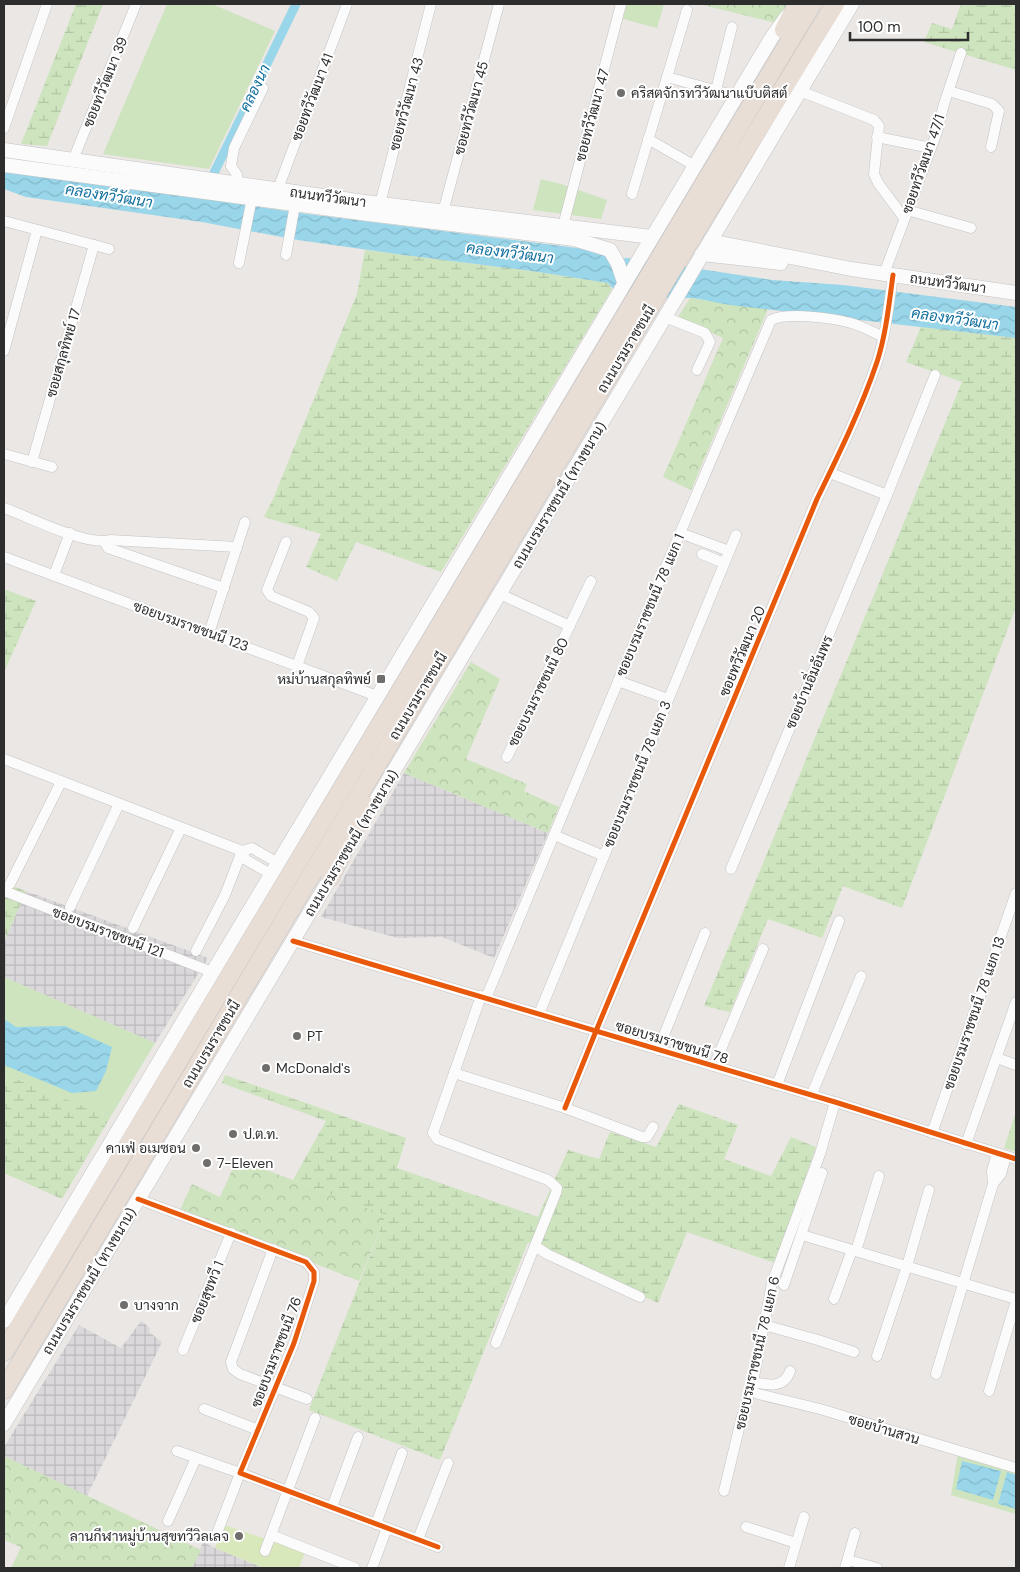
<svg xmlns="http://www.w3.org/2000/svg" width="1020" height="1572" font-family="'DM Sans',Sarabun,sans-serif">
	<defs>
		<pattern id="industrial-grid" width="8" height="8" patternUnits="userSpaceOnUse" patternTransform="scale(1.25)"><rect width="8" height="8" fill="#dbd8db"/><path d="M0 4h8M4 0v8" fill="none" stroke="#bcbabc"/></pattern>
		<pattern id="forest-crowns" width="20" height="18" patternUnits="userSpaceOnUse" patternTransform="scale(1.25)"><rect width="20" height="18" fill="#cee4be"/><path d="M2 6a3 3 0 1 1 6 0M12 15a3 3 0 1 1 6 0" fill="none" stroke="#b1c4a4"/></pattern>
		<pattern id="wetland-marsh" width="20" height="14" patternUnits="userSpaceOnUse" patternTransform="scale(1.25)"><rect width="20" height="14" fill="#cee4be"/><path d="M1 5h8M5 5V1M11 12h8M15 12V8" fill="none" stroke="#b1c4a4"/></pattern>
		<pattern id="water-waves" width="16" height="10" patternUnits="userSpaceOnUse" patternTransform="scale(1.25)"><rect width="16" height="10" fill="#99d6ea"/><path d="M0 5q4-4 8 0t8 0" fill="none" stroke="#84b8c9"/></pattern>
	</defs>
	<rect width="100%" height="100%" fill="#eae7e4"/>
	<g fill="url(#industrial-grid)">
		<path d="M404 773 548 833 494 958 442 937 398 938 321 917Z"/>
		<path d="M26 891 208 958 155 1043 4 977V942Z"/>
		<path d="M141 1321 150 1328 149 1332 162 1342 87 1496 4 1456V1447L79 1325 121 1348Z"/>
		<path d="M203 1542 215 1548 264 1568H192Z"/>
	</g>
	<g fill="#cee4be">
		<path d="M167 4H212L275 31 209 169 103 154Z"/>
		<path d="M627 4H664L657 28 623 19Z"/>
		<path d="M541 179 561 184 607 200 601 219 533 210Z"/>
		<path d="M4 977 155 1043 111 1116 88 1108 4 1074Z"/>
		<path d="M959 1447 1016 1464V1475L1007 1473 999 1504 1016 1509V1514L951 1495Z"/>
	</g>
	<g fill="url(#forest-crowns)">
		<path d="M699 4H788L776 23Z"/>
		<path d="M690 298 768 309 691 490 663 477 723 338 678 317Z"/>
		<path d="M471 662 500 679 466 759 527 784 524 791 559 807 548 833 404 773Z"/>
		<path d="M1016 1112V1152L1004 1148Z"/>
		<path d="M237 1159 386 1215 359 1281 180 1210 192 1184 220 1197Z"/>
		<path d="M4 1456 201 1550 192 1568H11L21 1547 4 1540Z"/>
	</g>
	<g fill="url(#wetland-marsh)">
		<path d="M76 4H103L47 146 21 144Z"/>
		<path d="M961 4H1016V70L924 42 932 23 952 29Z"/>
		<path d="M365 250 532 271 608 283 612 289 441 572 356 542 337 581 306 567 321 534 264 517 273 499 357 294Z"/>
		<path d="M921 327 1016 338V607L902 908 843 886 822 938 768 919 730 1012 704 1006 962 382 906 362Z"/>
		<path d="M4 589 36 601 4 672Z"/>
		<path d="M4 883 26 891 4 942Z"/>
		<path d="M4 1074 88 1108 111 1116 62 1199 4 1173Z"/>
		<path d="M225 1075 406 1138 397 1168 538 1217 568 1150 599 1159 610 1132 656 1147 679 1104 738 1125 724 1159 771 1176 791 1137 816 1147 775 1263 687 1232 658 1303 528 1242 440 1460 309 1410 386 1215 293 1180 326 1121 222 1083Z"/>
	</g>
	<path fill="#d8e8bb" d="M224 1525 305 1552 299 1568H264L215 1548Z"/>
	<g fill="url(#water-waves)">
		<path d="M4 169 300 213 585 249 600 253 610 260 627 258 772 280 843 285 1016 307V338L730 305C717 303 704 299 691 298 668 297 623 304 608 283L532 271 404 255 298 240 202 222 26 197 4 189Z"/>
		<path d="M4 1019 16 1027 65 1026 112 1047 106 1071 96 1091 72 1093 4 1065Z"/>
		<path d="M962 1461 1001 1471 993 1500 956 1489Z"/>
		<path d="M1007 1472 1016 1475V1509L998 1504Z"/>
	</g>
	<g fill="none" stroke-linecap="round" stroke-linejoin="round">
		<path stroke="#99d6ea" stroke-width="9" d="M214 173 296 4"/>
		<defs>
			<g id="street">
				<path d="M667 77 687 10"/>
				<path d="M716 90 732 27"/>
				<path d="M800 91 874 120 879 126 874 174 878 183 904 218"/>
				<path d="M949 91 992 104 999 111 991 147"/>
				<path d="M4 128 47 4"/>
				<path d="M877 137 931 148"/>
				<path d="M648 139 695 166"/>
				<path d="M73 160 136 4"/>
				<path d="M238 184 237 175 231 166 234 148 263 88"/>
				<path d="M278 189 347 4"/>
				<path d="M632 194 667 77 736 96"/>
				<path d="M380 204 431 4"/>
				<path d="M907 210 971 228"/>
				<path d="M443 212 499 4"/>
				<path d="M4 221 109 249"/>
				<path d="M563 226 621 4"/>
				<path d="M286 255 295 205"/>
				<path d="M239 263 252 198"/>
				<path d="M884 274 937 132 944 104 961 53"/>
				<path d="M665 317 705 333 710 342 697 370"/>
				<path d="M4 351 37 230"/>
				<path d="M4 454 52 467"/>
				<path d="M32 462 94 245"/>
				<path d="M830 473 887 495"/>
				<path d="M4 508C30 517 84 546 110 540L237 547"/>
				<path d="M680 533 729 551"/>
				<path d="M104 541 108 548 224 588"/>
				<path d="M286 542 267 590 271 596 309 612 314 618 297 666"/>
				<path d="M702 554 724 563"/>
				<path d="M4 557 377 696"/>
				<path d="M54 575 70 533"/>
				<path d="M500 594 570 626"/>
				<path d="M209 633 245 522"/>
				<path d="M618 681 668 699"/>
				<path d="M507 757 591 581"/>
				<path d="M4 759 242 851 225 895 196 951"/>
				<path d="M554 835 604 856"/>
				<path d="M731 869 887 495 935 375"/>
				<path d="M271 874 246 860 242 851 252 848 278 863"/>
				<path d="M10 884 61 782"/>
				<path d="M4 891 212 972"/>
				<path d="M70 907 119 804"/>
				<path d="M133 928 181 828"/>
				<path d="M293 941 835 1102 1016 1159"/>
				<path d="M481 996 433 1133 437 1139 548 1180 557 1188 556 1193 496 1343"/>
				<path d="M486 998 680 533 771 320C788 312 832 318 851 323 862 326 873 332 883 337"/>
				<path d="M539 1014 736 535"/>
				<path d="M658 1050 705 933"/>
				<path d="M997 1058 1016 1065"/>
				<path d="M714 1066 763 949"/>
				<path d="M454 1073 565 1108 642 1137H647L653 1127"/>
				<path d="M777 1085 839 921"/>
				<path d="M811 1096 861 976"/>
				<path d="M565 1108 596 1031 817 499C839 454 861 409 877 362 886 334 889 304 893 275"/>
				<path d="M932 1133 1016 893"/>
				<path d="M966 1144 1016 1002"/>
				<path d="M993 1184 992 1171 997 1153"/>
				<path d="M138 1199 306 1262 314 1272V1281L294 1343 240 1473 438 1547"/>
				<path d="M802 1235 1016 1299"/>
				<path d="M535 1246 547 1254 640 1297"/>
				<path d="M273 1249 231 1362 233 1369 240 1374 307 1399"/>
				<path d="M856 1251 879 1176"/>
				<path d="M784 1285 822 1173"/>
				<path d="M834 1299 852 1250"/>
				<path d="M764 1325 818 1340 854 1352"/>
				<path d="M183 1350 231 1233"/>
				<path d="M877 1356 907 1266 929 1190"/>
				<path d="M936 1374 993 1184 1001 1174 1006 1156"/>
				<path d="M753 1382C768 1385 784 1389 790 1371"/>
				<path d="M751 1390 758 1394 820 1409 1016 1468"/>
				<path d="M989 1391 1016 1301"/>
				<path d="M204 1409 258 1430"/>
				<path d="M177 1451 240 1473 216 1536"/>
				<path d="M724 1491 741 1420 753 1382 772 1283 820 1154 835 1102"/>
				<path d="M332 1507 358 1437"/>
				<path d="M168 1521 196 1458"/>
				<path d="M376 1524 402 1453"/>
				<path d="M746 1527 796 1543"/>
				<path d="M271 1535 355 1568"/>
				<path d="M418 1539 448 1463"/>
				<path d="M265 1551 315 1418"/>
				<path d="M848 1560 877 1568"/>
				<path d="M372 1568 387 1528"/>
				<path d="M789 1568 804 1517"/>
				<path d="M845 1568 855 1533"/>
			</g>
			<g id="secondary">
				<path d="M4 150 365 202 652 237"/>
				<path d="M4 165 368 214 574 239 610 250 618 264 624 282"/>
				<path d="M710 241 851 269 1016 293"/>
				<path d="M702 254 781 263"/>
				<path d="M365 819 852 4"/>
				<path d="M4 1321 772 37 787 16"/>
				<path d="M4 1424 335 870"/>
			</g>
			<g id="highway">
				<path d="M784 30 797 4"/>
				<path d="M330 878 366 805"/>
				<path d="M4 1352 812 4"/>
				<path d="M4 1390 675 265 835 4"/>
			</g>
		</defs>
		<use href="#street" stroke="#c4c3c4" stroke-width="11"/>
		<use href="#secondary" stroke="#c4c3c4" stroke-width="15"/>
		<use href="#highway" stroke="#c6c4c3" stroke-width="19"/>
		<use href="#street" stroke="#fcfbfb" stroke-width="10"/>
		<use href="#secondary" stroke="#fcfbfb" stroke-width="14"/>
		<use href="#highway" stroke="#e9ded6" stroke-width="18"/>
		<defs>
			<g id="cycleway">
				<path d="M293 941 835 1102 1016 1159"/>
				<path d="M565 1108 596 1031 817 499C839 454 861 409 877 362 886 334 889 304 893 275"/>
				<path d="M138 1199 306 1262 314 1272V1281L294 1343 240 1473 438 1547"/>
			</g>
		</defs>
		<use href="#cycleway" stroke="#fff" stroke-width="8"/>
		<use href="#cycleway" stroke="#e8590c" stroke-width="5"/>
	</g>
	<g fill="#6f6e6d" stroke="#fff" stroke-width="2">
		<circle cx="621" cy="93" r="5"/>
		<rect x="376" y="674" width="10" height="10" rx="2.5"/>
		<circle cx="297" cy="1036" r="5"/>
		<circle cx="266" cy="1068" r="5"/>
		<circle cx="233" cy="1134" r="5"/>
		<circle cx="196" cy="1148" r="5"/>
		<circle cx="207" cy="1163" r="5"/>
		<circle cx="124" cy="1305" r="5"/>
		<circle cx="239" cy="1536" r="5"/>
	</g>
	<g text-anchor="middle" stroke-width="4" stroke-linejoin="round" paint-order="stroke">
		<g font-size="14" fill="#2d2d2d" stroke="#fff">
			<text transform="translate(105 82) rotate(-68)" y="5">ซอยทวีวัฒนา 39</text>
			<text transform="translate(312 97) rotate(-69)" y="5">ซอยทวีวัฒนา 41</text>
			<text transform="translate(406 104) rotate(-75)" y="5">ซอยทวีวัฒนา 43</text>
			<text transform="translate(471 108) rotate(-75)" y="5">ซอยทวีวัฒนา 45</text>
			<text transform="translate(592 115) rotate(-75)" y="5">ซอยทวีวัฒนา 47</text>
			<text transform="translate(923 164) rotate(-71)" y="5">ซอยทวีวัฒนา 47/1</text>
			<text transform="translate(328 197) rotate(8)" y="5">ถนนทวีวัฒนา</text>
			<text transform="translate(948 283) rotate(8)" y="5">ถนนทวีวัฒนา</text>
			<text transform="translate(626 349) rotate(-59)" y="5">ถนนบรมราชชนนี</text>
			<text transform="translate(63 353) rotate(-74)" y="5">ซอยสกุลทิพย์ 17</text>
			<text transform="translate(559 495) rotate(-59)" y="5">ถนนบรมราชชนนี (ทางขนาน)</text>
			<text transform="translate(650 605) rotate(-67)" y="5">ซอยบรมราชชนนี 78 แยก 1</text>
			<text transform="translate(191 626) rotate(20)" y="5">ซอยบรมราชชนนี 123</text>
			<text transform="translate(742 651) rotate(-67)" y="5">ซอยทวีวัฒนา 20</text>
			<text transform="translate(809 682) rotate(-67)" y="5">ซอยบ้านอิ่มอัมพร</text>
			<text transform="translate(538 692) rotate(-64)" y="5">ซอยบรมราชชนนี 80</text>
			<text transform="translate(418 696) rotate(-59)" y="5">ถนนบรมราชชนนี</text>
			<text transform="translate(637 774) rotate(-68)" y="5">ซอยบรมราชชนนี 78 แยก 3</text>
			<text transform="translate(351 843) rotate(-59)" y="5">ถนนบรมราชชนนี (ทางขนาน)</text>
			<text transform="translate(108 932) rotate(21)" y="5">ซอยบรมราชชนนี 121</text>
			<text transform="translate(974 1013) rotate(-71)" y="5">ซอยบรมราชชนนี 78 แยก 13</text>
			<text transform="translate(672 1042) rotate(17)" y="5">ซอยบรมราชชนนี 78</text>
			<text transform="translate(211 1044) rotate(-59)" y="5">ถนนบรมราชชนนี</text>
			<text transform="translate(89 1281) rotate(-59)" y="5">ถนนบรมราชชนนี (ทางขนาน)</text>
			<text transform="translate(207 1292) rotate(-68)" y="5">ซอยสุขทวี 1</text>
			<text transform="translate(276 1352) rotate(-69)" y="5">ซอยบรมราชชนนี 76</text>
			<text transform="translate(757 1353) rotate(-77)" y="5">ซอยบรมราชชนนี 78 แยก 6</text>
			<text transform="translate(884 1429) rotate(17)" y="5">ซอยบ้านสวน</text>
		</g>
		<g font-size="14" fill="#2d2d2d" stroke="#fff" text-anchor="start">
			<text x="631" y="98">คริสตจักรทวีวัฒนาแบ๊บติสต์</text>
			<text x="371" y="684" text-anchor="end">หม่บ้านสกุลทิพย์</text>
			<text x="307" y="1041">PT</text>
			<text x="276" y="1073">McDonald's</text>
			<text x="243" y="1139">ป.ต.ท.</text>
			<text x="186" y="1153" text-anchor="end">คาเฟ่ อเมซอน</text>
			<text x="217" y="1168">7-Eleven</text>
			<text x="134" y="1310">บางจาก</text>
			<text x="229" y="1541" text-anchor="end">ลานกีฬาหมู่บ้านสุขทวีวิลเลจ</text>
		</g>
		<g font-size="15" font-style="italic" fill="#116f9d" stroke="#fff">
			<text transform="translate(255 88) rotate(-64)" y="5">คลองนา</text>
			<text transform="translate(109 196) rotate(9)" y="5">คลองทวีวัฒนา</text>
			<text transform="translate(510 253) rotate(7)" y="5">คลองทวีวัฒนา</text>
			<text transform="translate(955 319) rotate(8)" y="5">คลองทวีวัฒนา</text>
		</g>
	</g>
	<rect width="1020" height="1572" fill="none" stroke="#2d2d2d" stroke-width="10"/>
	<path d="M850 32v8h118v-8" fill="none" stroke="#2d2d2d" stroke-width="2.5"/>
	<text x="858" y="32" font-size="15" fill="#2d2d2d" stroke="#ffffff" stroke-width="4" paint-order="stroke">100 m</text>
</svg>
